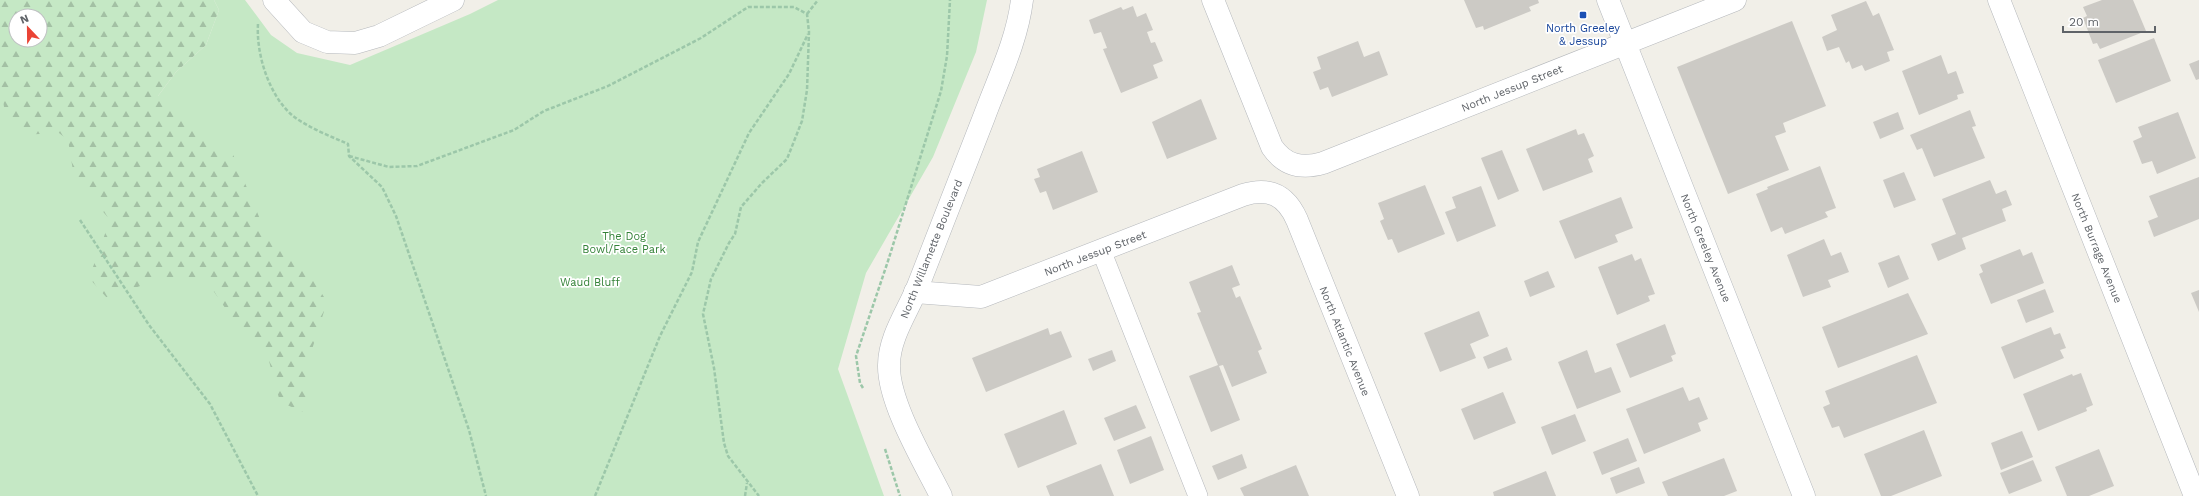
<svg xmlns="http://www.w3.org/2000/svg" width="2199" height="496" font-family="'Work Sans',sans-serif">
	<defs>
		<pattern id="forest-firs" width="22" height="20" patternUnits="userSpaceOnUse"><rect width="22" height="20" fill="#c5e8c5"/><path d="M5 1l3.5 6h-7zM16 11l3.5 6h-7z" fill="#a3c0a4"/></pattern>
	</defs>
	<rect width="100%" height="100%" fill="#f1efe8"/>
	<path fill="#c5e8c5" fill-rule="evenodd" d="M0 0H126L158 96 176 72 206 45 219 10 214 0H245L271 35 297 53 350 65 470 14 498 0H987L976 52 933 157 866 273 838 369 884 496H0ZM16 16H40V40H16Z"/>
	<path fill="url(#forest-firs)" fill-rule="evenodd" d="M0 0H214L219 10 206 45 176 72 158 96C180 121 202 139 232 152L265 231 304 264 327 302 308 362V414L280 402 269 361 234 321 206 280 154 281 107 298 89 278 110 220 74 177 68 140 59 133 20 135 4 107 0 77ZM16 16H40V40H16Z"/>
	<g fill="#cccac5">
		<path d="M1464 0H1538L1539 3 1529 7 1531 11 1484 30 1483 26 1476 28Z"/>
		<path d="M2102 0H2133L2146 31 2100 49 2097 43 2093 44 2083 18 2087 16 2083 7Z"/>
		<path d="M1866 1 1873 16 1879 13 1894 50 1887 52 1890 61 1865 71 1862 65 1852 69 1849 61 1846 63 1839 47 1827 51 1822 37 1837 30 1831 15Z"/>
		<path d="M1133 6 1137 17 1146 13 1153 30 1147 32 1151 43 1155 42 1163 61 1153 65 1158 78 1121 93 1103 49 1107 48 1101 32 1094 34 1089 20 1121 7 1123 10Z"/>
		<path d="M1792 21 1826 106 1783 123 1786 132 1775 136 1789 170 1728 194 1677 67Z"/>
		<path d="M2154 38 2171 81 2116 103 2098 60Z"/>
		<path d="M1358 41 1364 57 1379 51 1388 75 1332 97 1328 87 1320 90 1313 72 1321 69 1317 57Z"/>
		<path d="M1941 55 1948 74 1956 71 1964 93 1957 95 1958 99 1919 115 1902 71Z"/>
		<path d="M2199 60V79L2196 80 2189 64Z"/>
		<path d="M1201 99 1217 139 1167 159 1152 122Z"/>
		<path d="M1970 110 1976 126 1972 127 1985 158 1934 177 1922 148 1917 150 1910 135Z"/>
		<path d="M1898 112 1904 129 1880 139 1873 122Z"/>
		<path d="M2178 112 2196 158 2157 174 2152 161 2142 164 2133 141 2142 137 2138 127Z"/>
		<path d="M1576 129 1578 135 1584 133 1594 156 1588 159 1593 172 1543 191 1526 149Z"/>
		<path d="M1502 150 1519 191 1498 200 1481 158Z"/>
		<path d="M1082 151 1098 192 1053 210 1046 191 1040 193 1034 179 1040 177 1037 169Z"/>
		<path d="M1820 166 1836 208 1825 212 1828 217 1785 234 1782 227 1771 232 1756 194 1768 189 1767 187Z"/>
		<path d="M1904 172 1916 200 1894 208 1883 180Z"/>
		<path d="M2199 177V219L2154 237 2148 221 2158 217 2149 196Z"/>
		<path d="M1990 180 1996 194 2006 190 2012 205 2002 209 2006 221 1962 238 1966 249 1938 261 1931 244 1956 234 1942 199Z"/>
		<path d="M1425 185 1445 234 1398 253 1392 239 1388 240 1380 221 1384 219 1378 203Z"/>
		<path d="M1481 186 1496 226 1457 242 1445 212 1456 208 1452 197Z"/>
		<path d="M1621 197 1633 228 1615 235 1618 242 1575 259 1559 221Z"/>
		<path d="M1824 239 1831 256 1841 252 1849 272 1828 280 1831 287 1803 297 1787 255Z"/>
		<path d="M2020 249 2023 256 2032 252 2044 283 1991 304 1979 274 1983 272 1980 265Z"/>
		<path d="M1632 254 1635 261 1641 258 1655 294 1648 296 1650 301 1617 315 1598 267Z"/>
		<path d="M1899 255 1909 279 1888 288 1878 263Z"/>
		<path d="M1232 265 1240 285 1232 288 1236 298 1240 296 1262 349 1258 351 1267 373 1232 387 1223 365 1219 366 1240 420 1211 432 1189 376 1218 365 1197 313 1201 312 1189 282Z"/>
		<path d="M1548 271 1555 287 1530 297 1524 281Z"/>
		<path d="M2045 289 2054 312 2026 323 2017 300Z"/>
		<path d="M2199 290V312L2191 293Z"/>
		<path d="M1908 293 1928 334 1838 368 1822 327Z"/>
		<path d="M1479 311 1489 336 1470 344 1476 358 1440 372 1424 333Z"/>
		<path d="M1665 324 1676 354 1671 356 1673 361 1630 378 1616 344Z"/>
		<path d="M2051 327 2054 335 2060 333 2066 348 2060 350 2064 358 2014 379 2001 347Z"/>
		<path d="M1048 328 1050 335 1061 331 1072 357 986 392 972 358Z"/>
		<path d="M1507 347 1512 360 1488 369 1483 357Z"/>
		<path d="M1112 350 1116 361 1093 371 1088 359Z"/>
		<path d="M1587 350 1595 373 1611 367 1621 392 1577 409 1558 362Z"/>
		<path d="M1917 355 1937 403 1844 438 1839 426 1832 428 1823 407 1830 404 1825 391Z"/>
		<path d="M2081 373 2093 405 2086 408 2087 411 2038 431 2023 394 2072 374 2073 376Z"/>
		<path d="M1683 387 1689 401 1699 397 1708 419 1698 423 1701 431 1644 454 1626 409Z"/>
		<path d="M1503 392 1516 423 1474 440 1461 409Z"/>
		<path d="M1136 405 1146 428 1114 441 1104 418Z"/>
		<path d="M1064 410 1077 444 1018 468 1004 434Z"/>
		<path d="M1575 414 1586 441 1552 455 1541 427Z"/>
		<path d="M1924 430 1942 476 1891 496H1881L1864 454Z"/>
		<path d="M2022 431 2033 457 2001 470 1991 443Z"/>
		<path d="M1151 436 1164 470 1130 484 1117 450Z"/>
		<path d="M1628 438 1637 461 1602 475 1593 452Z"/>
		<path d="M2099 449 2114 486 2089 496H2067L2055 467Z"/>
		<path d="M1242 454 1247 468 1218 480 1212 466Z"/>
		<path d="M1724 458 1737 491 1724 496H1668L1662 482Z"/>
		<path d="M2033 460 2042 481 2009 494 2000 473Z"/>
		<path d="M1101 464 1114 496H1050L1046 486Z"/>
		<path d="M1296 465 1309 496H1244L1240 488Z"/>
		<path d="M1639 467 1645 483 1616 494 1610 478Z"/>
		<path d="M1546 471 1556 496H1494L1493 492Z"/>
	</g>
	<g fill="none" stroke-linecap="round" stroke-linejoin="round">
		<defs>
			<path id="service" d="M1101 250 1198 496"/>
			<g id="minor">
				<path d="M274 0 303 32 327 42 355 43 379 36 453 0"/>
				<path d="M1213 0 1272 147C1285 166 1302 169 1323 163L1735 0"/>
				<path d="M1999 0 2195 496"/>
				<path d="M915 292 981 297 1243 195C1269 187 1286 195 1297 220L1408 496"/>
				<path d="M941 496C924 462 888 402 889 365 889 337 908 311 918 286 940 230 962 174 984 117 998 79 1017 41 1022 0"/>
			</g>
			<path id="secondary" d="M1608 0 1804 496"/>
		</defs>
		<use href="#service" stroke="#b5b8bc" stroke-width="20"/>
		<use href="#minor" stroke="#b5b8bc" stroke-width="23"/>
		<use href="#secondary" stroke="#b6babf" stroke-width="23"/>
		<g stroke="#9cc7a9" stroke-width="2.5" stroke-dasharray="4 2" stroke-linecap="butt">
			<path d="M807 14 818 0"/>
			<path d="M258 24C256 54 269 96 293 116 309 128 330 136 348 144L349 156 382 187 396 216 469 430 486 496"/>
			<path d="M349 156 389 167 417 166 514 130 544 111 608 86 701 38 748 7H794L807 14 809 32 807 90 802 121 787 159 762 183 741 207 735 234 729 243 711 279 703 314 714 368 724 443 728 456 759 496"/>
			<path d="M80 220 149 325 210 404 258 496"/>
			<path d="M863 388 860 383 856 356 888 261 941 91 947 56 950 0"/>
			<path d="M885 449 900 496"/>
			<path d="M595 496 660 336 692 272 698 242 749 133 789 74 808 34"/>
			<path d="M745 496 747 483"/>
		</g>
		<use href="#service" stroke="#fff" stroke-width="19"/>
		<use href="#minor" stroke="#fff" stroke-width="22"/>
		<use href="#secondary" stroke="#fff" stroke-width="22"/>
	</g>
	<rect fill="#1a4fb4" stroke="#fff" stroke-width="1.5" x="1579" y="11" width="8" height="8" rx="2"/>
	<g text-anchor="middle" stroke-width="3.5" stroke-linejoin="round" paint-order="stroke">
		<g font-size="11" fill="#164399" stroke="#fff">
			<text x="1583" y="32">North Greeley<tspan x="1583" dy="13">&amp; Jessup</tspan></text>
		</g>
		<g font-size="11" fill="#5f6368" stroke="#fff">
			<text transform="translate(1512 88) rotate(-22)" y="4">North Jessup Street</text>
			<text transform="translate(1706 248) rotate(68)" y="4">North Greeley Avenue</text>
			<text transform="translate(2097 248) rotate(68)" y="4">North Burrage Avenue</text>
			<text transform="translate(931 249) rotate(-68)" y="4">North Willamette Boulevard</text>
			<text transform="translate(1095 253) rotate(-21)" y="4">North Jessup Street</text>
			<text transform="translate(1345 341) rotate(68)" y="4">North Atlantic Avenue</text>
		</g>
		<g font-size="11" fill="#348238" stroke="#fff">
			<text x="624" y="240">The Dog<tspan x="624" dy="13">Bowl/Face Park</tspan></text>
			<text x="590" y="286">Waud Bluff</text>
		</g>
	</g>
	<g transform="translate(28 28) rotate(338)"><circle r="19" fill="#ffffff" stroke="#bfc1c3"/>
	<path d="M0-3L7 15L0 10L-7 15Z" fill="#ea4335"/>
	<text y="-6" font-size="11" font-weight="bold" text-anchor="middle" fill="#5f6368">N</text>
	</g>
	<path d="M2063 26v6h92v-6" fill="none" stroke="#5f6368" stroke-width="2"/>
	<text x="2069" y="26" font-size="12" fill="#5f6368" stroke="#ffffff" stroke-width="3" paint-order="stroke">20 m</text>
</svg>
